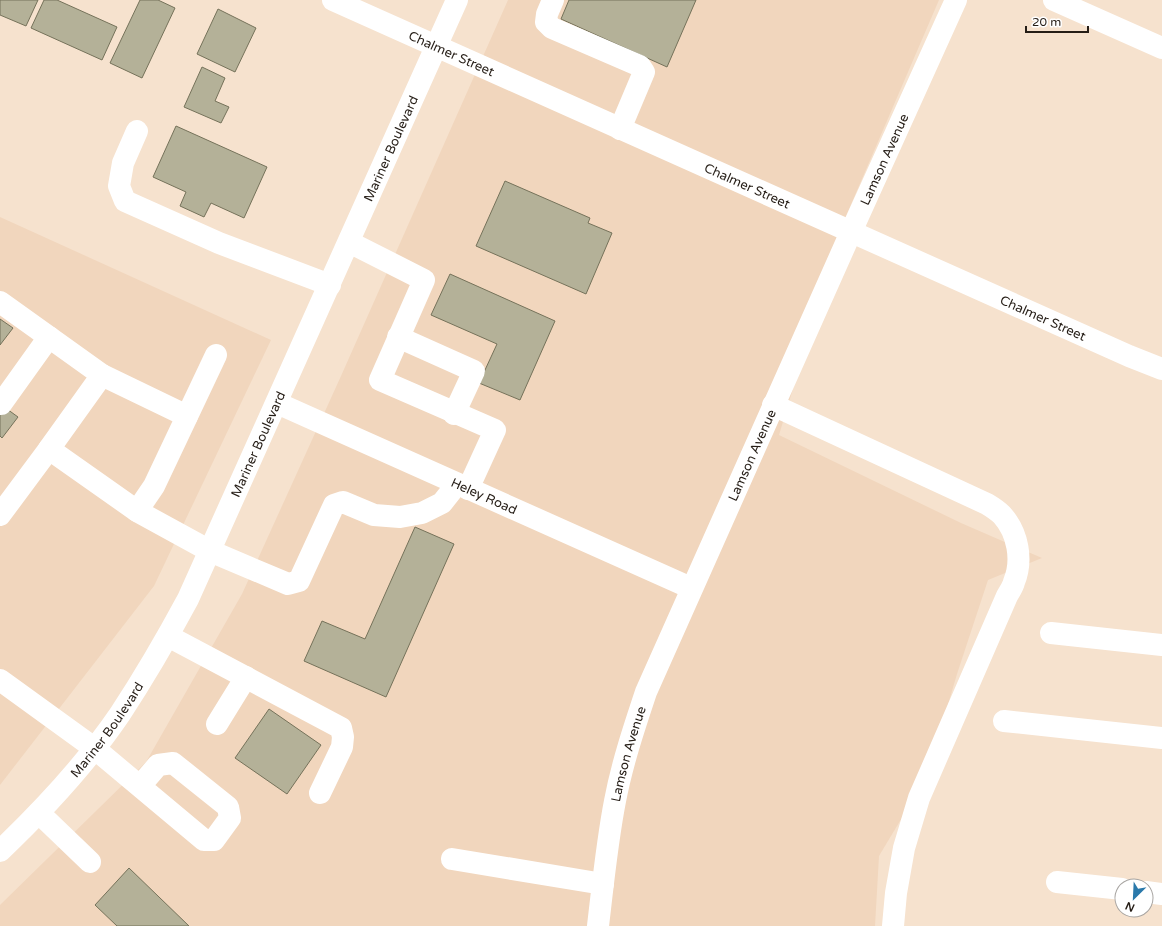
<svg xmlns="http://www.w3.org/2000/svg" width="1162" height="926" font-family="'Varela Round',sans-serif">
	<rect width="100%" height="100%" fill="#f6e2ce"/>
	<g fill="#f1d6bd">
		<path d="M508 0H939L843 223 779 435 961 523 1042 558 988 580 957 674 927 776 879 856 875 926H0V905L146 762 242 594 341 376Z"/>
		<path d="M0 217 271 340 154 586 0 785Z"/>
	</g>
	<g fill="#b4b198" stroke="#75725a">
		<path d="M0 0H38L26 26 0 15Z"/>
		<path d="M44 0H57L117 27 102 60 31 28Z"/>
		<path d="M140 0H158L175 8 142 78 110 63Z"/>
		<path d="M569 0H696L667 67 561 19Z"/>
		<path d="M218 9 256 28 235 72 197 54Z"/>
		<path d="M202 67 225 78 215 101 229 107 221 123 184 107Z"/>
		<path d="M176 126 267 167 244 218 211 203 204 217 180 206 186 192 153 177Z"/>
		<path d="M505 181 590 218 588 223 612 233 586 294 476 246Z"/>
		<path d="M450 274 555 321 520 400 479 383 497 344 431 315Z"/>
		<path d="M0 319 13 328 0 345Z"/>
		<path d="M0 404 18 417 2 438 0 436Z"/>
		<path d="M415 527 454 544 386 697 304 661 322 621 365 639Z"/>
		<path d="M269 709 321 745 287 794 235 758Z"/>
		<path d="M129 868 189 926H117L95 905Z"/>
	</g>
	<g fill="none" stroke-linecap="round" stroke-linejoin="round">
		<g stroke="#fff" stroke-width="22">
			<path id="s1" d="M333 0 1129 356 1162 369"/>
			<path d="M553 0 547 14 546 22 552 28 640 66 644 72 620 129"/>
			<path d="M1054 0 1162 48"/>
			<path d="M137 131 123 163 119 186 125 201 219 243 330 285"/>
			<path d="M349 242 424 280 380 380 495 430 468 489"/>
			<path d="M0 302 102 375 49 449 137 511 210 551 288 584 299 581 334 505 343 502 374 515 400 517 422 513 442 503 457 484"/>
			<path d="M398 337 474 371 454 414"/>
			<path d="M102 375 187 416"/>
			<path id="s2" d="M277 403 691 588"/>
			<path d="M1 404 49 337"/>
			<path d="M773 405 987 504C992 507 998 511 1002 515 1018 533 1023 560 1014 582 1013 587 1009 592 1007 596L919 798 904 848 896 893 893 926"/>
			<path d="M137 511 154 486 216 355"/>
			<path d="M0 515 49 449"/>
			<path d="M1051 633 1162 645"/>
			<path d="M168 636 341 728 343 737 342 747 320 793"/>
			<path d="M0 680 94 748 204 840H214L230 818 228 807 173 763 158 765 140 786"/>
			<path d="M1004 721 1162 738"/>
			<path d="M217 724 246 677"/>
			<path d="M39 813 90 862"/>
			<path d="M452 859 603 884"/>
			<path d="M1057 882 1122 889"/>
			<path d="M1146 892 1162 894"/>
			<path id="s3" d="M598 926C603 884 607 842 615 801 622 764 634 728 646 692L851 232 956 0"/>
		</g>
		<path stroke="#fff" stroke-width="22" id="s4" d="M0 851C44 809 86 764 120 714 145 676 167 638 188 599L457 0"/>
	</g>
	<g text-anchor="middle" stroke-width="4" stroke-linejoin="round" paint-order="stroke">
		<g font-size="13" fill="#251d16" stroke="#fff">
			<text dy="5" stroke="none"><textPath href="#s1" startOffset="130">Chalmer Street</textPath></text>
			<text dy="5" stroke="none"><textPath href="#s4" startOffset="810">Mariner Boulevard</textPath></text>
			<text dy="5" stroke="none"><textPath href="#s3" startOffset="823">Lamson Avenue</textPath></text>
			<text dy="5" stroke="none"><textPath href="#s1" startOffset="454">Chalmer Street</textPath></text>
			<text dy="5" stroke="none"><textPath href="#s1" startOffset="778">Chalmer Street</textPath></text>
			<text dy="5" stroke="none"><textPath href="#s4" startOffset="486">Mariner Boulevard</textPath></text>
			<text dy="5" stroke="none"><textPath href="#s3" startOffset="499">Lamson Avenue</textPath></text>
			<text dy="5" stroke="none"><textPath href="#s2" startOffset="227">Heley Road</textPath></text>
			<text dy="5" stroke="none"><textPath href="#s4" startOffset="162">Mariner Boulevard</textPath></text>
			<text dy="5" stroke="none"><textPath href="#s3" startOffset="175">Lamson Avenue</textPath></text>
		</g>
	</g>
	<g transform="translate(1134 898) rotate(204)"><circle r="19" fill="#ffffff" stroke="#a8a5a2"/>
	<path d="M0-3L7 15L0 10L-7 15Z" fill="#2a79ab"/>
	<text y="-6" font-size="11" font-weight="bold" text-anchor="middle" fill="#251d16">N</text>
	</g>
	<path d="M1026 26v6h62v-6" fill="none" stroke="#251d16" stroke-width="2"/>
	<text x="1032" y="26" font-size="12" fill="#251d16" stroke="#ffffff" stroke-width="3" paint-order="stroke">20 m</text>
</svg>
